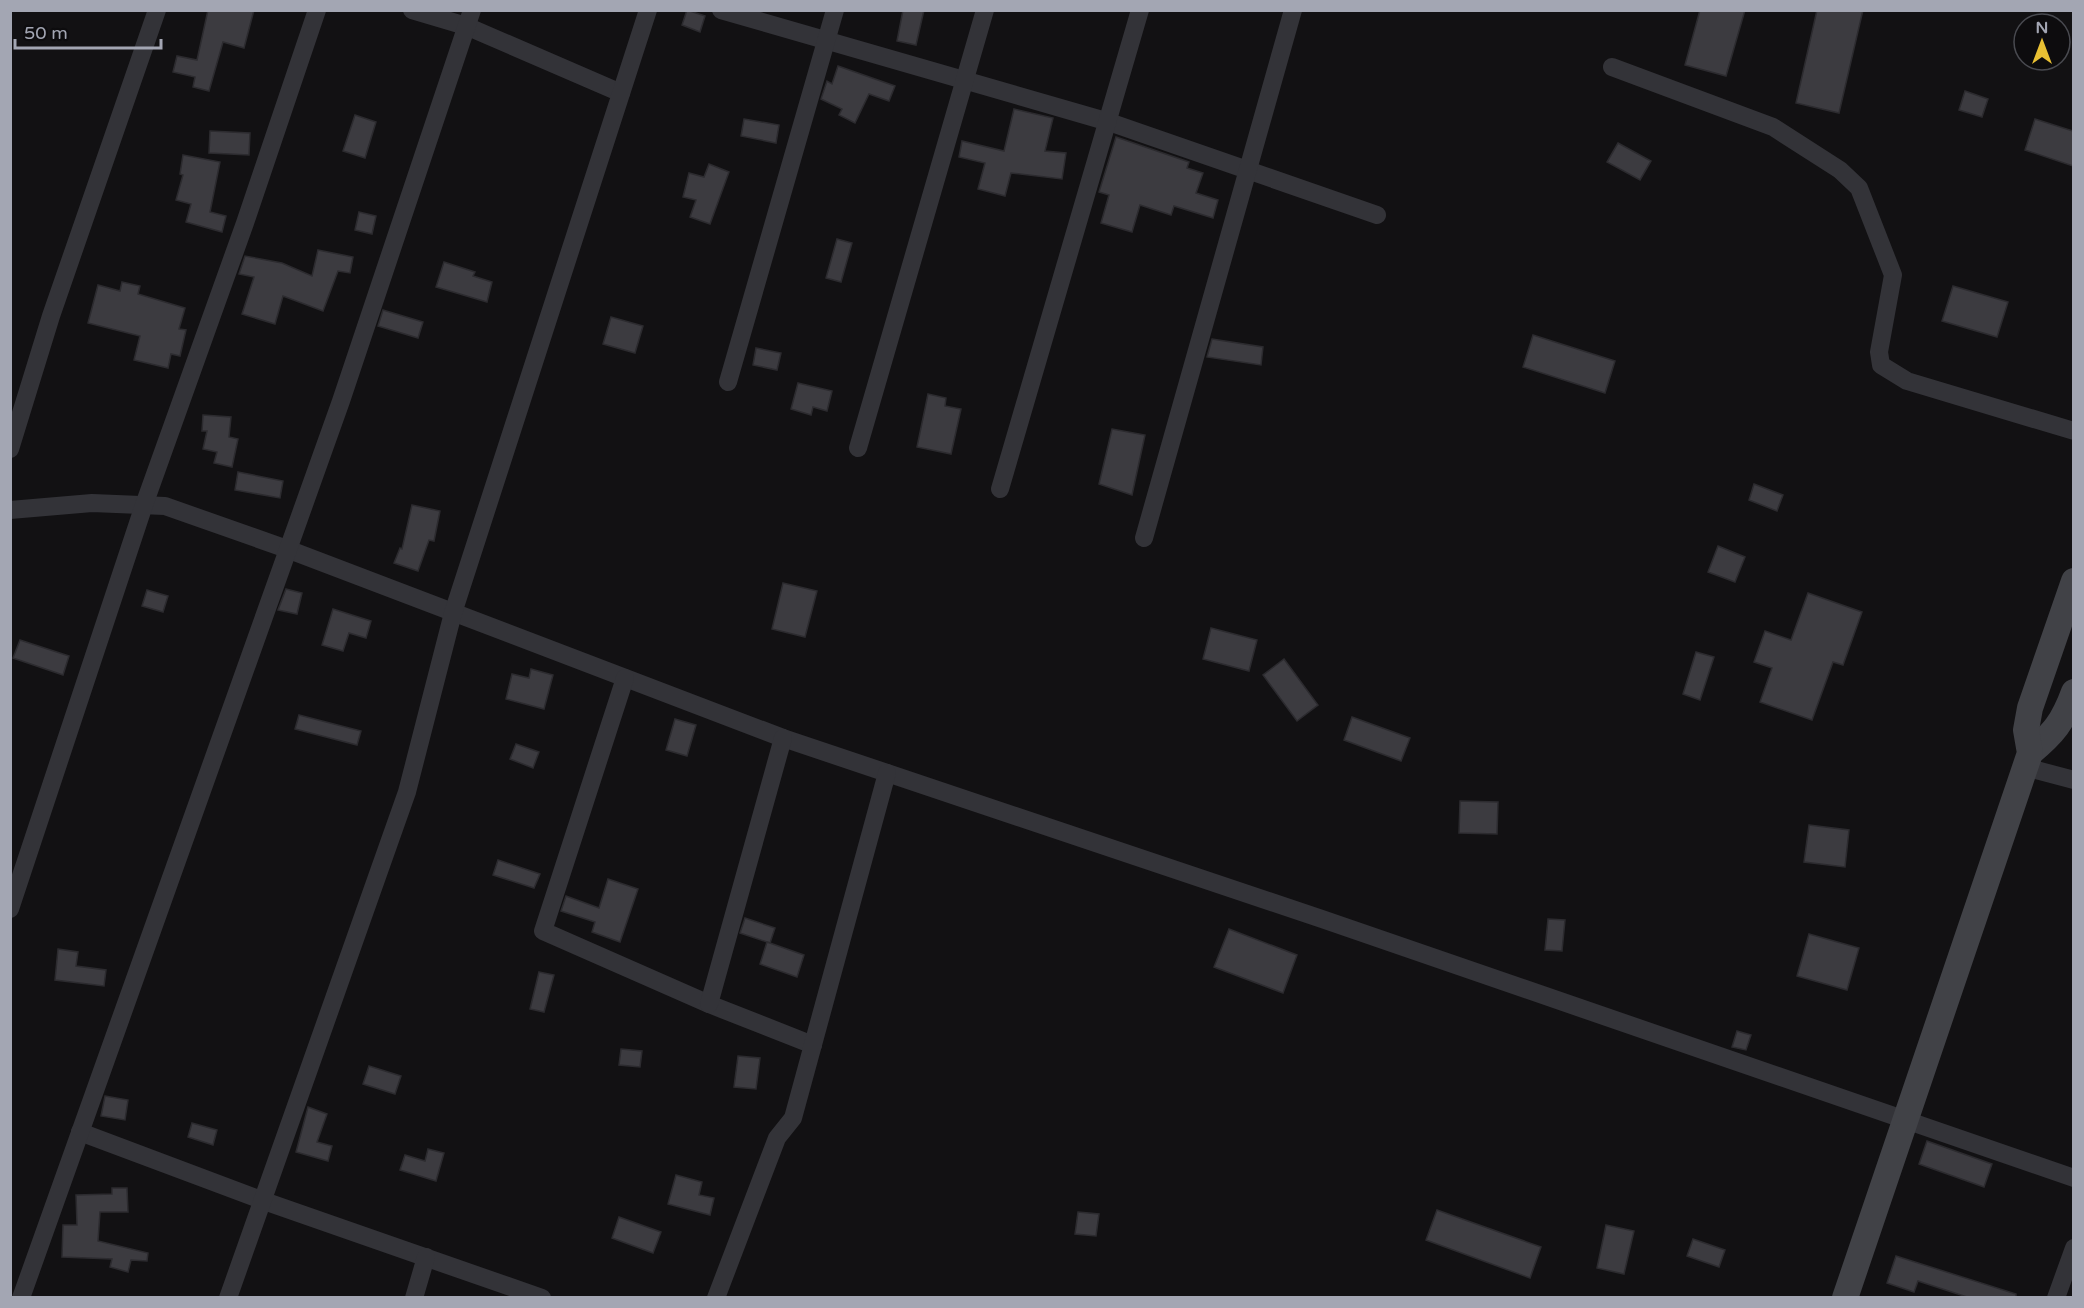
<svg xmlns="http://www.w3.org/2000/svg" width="2084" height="1308" font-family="'Varela Round',sans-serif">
	<rect width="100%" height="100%" fill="#121113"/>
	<g fill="#3c3b40" stroke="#2c2b2f" stroke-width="1.5">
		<path d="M208 10H254L244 48 223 42 209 91 193 87 195 77 173 72 177 56 197 60Z"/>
		<path d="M687 10 705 16 700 32 682 25Z"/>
		<path d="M903 10H924L916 45 897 41Z"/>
		<path d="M1700 10H1745L1726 76 1685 65Z"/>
		<path d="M1817 10H1863L1839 113 1796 103Z"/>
		<path d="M838 66 895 86 889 101 869 94 855 123 839 115 842 109 821 99 827 81 832 84Z"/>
		<path d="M1965 91 1988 99 1982 117 1959 110Z"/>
		<path d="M1014 109 1053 118 1045 151 1066 153 1062 179 1011 173 1005 196 978 189 985 163 959 157 962 141 1004 151Z"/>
		<path d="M355 115 376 122 365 158 343 151Z"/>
		<path d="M744 119 779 125 776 143 741 136Z"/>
		<path d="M2035 119 2073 131V166L2025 150Z"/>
		<path d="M210 131 250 133 249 155 209 153Z"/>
		<path d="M1116 137 1189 162 1187 168 1203 173 1196 193 1218 200 1213 218 1174 206 1171 215 1140 205 1132 232 1101 223 1109 195 1099 192Z"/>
		<path d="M1618 143 1651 161 1640 180 1607 162Z"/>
		<path d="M183 155 220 162 210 212 226 216 222 232 186 222 191 204 176 200 183 175 180 174Z"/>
		<path d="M709 164 729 172 710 224 690 217 696 200 683 197 689 173 704 177Z"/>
		<path d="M359 212 376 216 372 234 355 230Z"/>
		<path d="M837 239 852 243 841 282 826 278Z"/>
		<path d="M318 250 353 257 350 273 338 271 323 311 283 296 275 324 242 314 254 277 239 274 245 256 282 263 312 276Z"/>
		<path d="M444 262 475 272 473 276 492 282 487 302 436 287Z"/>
		<path d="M122 282 140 286 138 294 185 308 179 329 186 330 180 356 171 354 168 368 134 360 140 336 88 323 98 285 120 291Z"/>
		<path d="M1953 286 2008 302 1997 337 1942 321Z"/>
		<path d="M383 310 423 322 418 338 378 326Z"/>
		<path d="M611 317 643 326 635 353 603 344Z"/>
		<path d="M1533 335 1615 361 1605 393 1523 367Z"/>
		<path d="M1212 339 1263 347 1261 365 1207 357Z"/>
		<path d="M756 348 781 353 777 370 753 365Z"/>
		<path d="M798 383 832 391 827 411 813 407 811 415 791 409Z"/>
		<path d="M928 394 946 398 945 406 961 409 951 454 917 447Z"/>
		<path d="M203 415 231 417 229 437 238 439 232 467 214 463 217 452 203 449 207 431H202Z"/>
		<path d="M1112 429 1145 435 1132 495 1099 484Z"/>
		<path d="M238 472 283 481 280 498 235 490Z"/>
		<path d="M1754 484 1783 495 1777 511 1749 500Z"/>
		<path d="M412 505 440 511 434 541 429 540 418 571 394 563 400 548 402 549Z"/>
		<path d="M1718 546 1745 557 1735 582 1708 572Z"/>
		<path d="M783 583 817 591 805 637 772 629Z"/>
		<path d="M286 589 302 593 297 614 278 610Z"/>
		<path d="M147 590 168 596 163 612 142 606Z"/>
		<path d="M1808 593 1862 612 1843 665 1833 662 1812 720 1760 702 1772 668 1754 662 1765 631 1791 640Z"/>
		<path d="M333 609 371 621 366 638 349 633 343 651 322 645Z"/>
		<path d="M1211 628 1257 640 1249 671 1203 659Z"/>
		<path d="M20 640 69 656 63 675 13 658Z"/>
		<path d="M1696 652 1714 657 1700 700 1683 694Z"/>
		<path d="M1284 659 1318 705 1297 721 1263 675Z"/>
		<path d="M531 669 553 675 544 709 506 699 512 674 529 678Z"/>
		<path d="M299 715 361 731 357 745 295 729Z"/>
		<path d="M1352 717 1410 738 1401 761 1344 740Z"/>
		<path d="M675 719 696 725 687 756 666 750Z"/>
		<path d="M516 744 539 752 533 768 510 759Z"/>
		<path d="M1460 801 1498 802 1497 834 1459 833Z"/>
		<path d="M1809 825 1849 830 1845 867 1804 862Z"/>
		<path d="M498 860 540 874 534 888 493 875Z"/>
		<path d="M608 879 638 889 620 942 592 932 595 922 561 911 566 896 599 908Z"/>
		<path d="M745 918 775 928 770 943 740 933Z"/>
		<path d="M1548 919 1565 920 1562 951 1545 950Z"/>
		<path d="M1229 929 1297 955 1283 993 1214 967Z"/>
		<path d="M1809 934 1859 948 1847 990 1797 976Z"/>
		<path d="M767 942 804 955 797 977 760 964Z"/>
		<path d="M58 949 78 952 76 966 106 970 104 986 55 980Z"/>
		<path d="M539 972 554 975 544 1012 530 1009Z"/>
		<path d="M1737 1031 1751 1035 1746 1050 1732 1047Z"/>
		<path d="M621 1049 642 1051 640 1067 619 1065Z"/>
		<path d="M738 1056 760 1058 756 1089 734 1087Z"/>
		<path d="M369 1066 401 1076 395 1094 363 1084Z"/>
		<path d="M105 1096 128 1100 125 1120 101 1116Z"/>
		<path d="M308 1107 327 1114 317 1142 332 1146 328 1161 296 1152Z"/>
		<path d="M192 1123 217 1130 213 1145 188 1137Z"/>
		<path d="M1927 1141 1992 1164 1984 1187 1919 1164Z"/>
		<path d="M428 1149 444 1153 436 1181 400 1170 405 1155 425 1161Z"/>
		<path d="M676 1175 702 1182 699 1195 714 1198 710 1215 668 1204Z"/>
		<path d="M112 1188H127L128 1212H100L98 1241 148 1253 147 1261 131 1260 128 1272 110 1267 112 1259 62 1257 63 1225H77L76 1195 112 1194Z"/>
		<path d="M1437 1210 1541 1247 1530 1278 1426 1240Z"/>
		<path d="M1078 1212 1099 1214 1096 1236 1075 1234Z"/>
		<path d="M619 1217 661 1232 653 1253 612 1238Z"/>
		<path d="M1606 1225 1634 1231 1624 1274 1597 1268Z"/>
		<path d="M1693 1239 1725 1250 1719 1267 1687 1256Z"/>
		<path d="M1896 1256 2016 1294V1298H1970L1918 1281 1914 1292 1887 1283Z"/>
	</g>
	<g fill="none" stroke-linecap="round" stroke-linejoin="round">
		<g stroke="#333338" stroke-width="18">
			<path d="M412 10 466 26 621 93"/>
			<path d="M721 10 1109 122 1377 215"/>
			<path d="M1612 67 1773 127 1840 170 1859 188 1893 275 1879 352 1881 365 1907 381 2074 431"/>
			<path d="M728 382 835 10"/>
			<path d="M858 448 985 10"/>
			<path d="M10 449 51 316 157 10"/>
			<path d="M1000 489 1140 10"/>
			<path d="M10 510 92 503 165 506 287 549 783 738 1322 919 2074 1178"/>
			<path d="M1144 538 1293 10"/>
			<path d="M625 678 543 931 709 1004 813 1045"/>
			<path d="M2025 767 2074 780"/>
			<path d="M10 909 144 505 245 223 317 10"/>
			<path d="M709 1004 783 738"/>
			<path d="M80 1132 264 1201 542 1298"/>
			<path d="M21 1298 341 401 472 10"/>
			<path d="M228 1298 407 792 453 613 648 10"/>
			<path d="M414 1298 426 1257"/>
			<path d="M716 1298 777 1138 793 1118 887 773"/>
			<path d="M2056 1298 2074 1248"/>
		</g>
		<g stroke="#414247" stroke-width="26">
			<path d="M2030 753C2054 733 2063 722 2074 692"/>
			<path d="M1845 1298 2030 753 2026 730 2030 708 2074 581"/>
		</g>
	</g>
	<rect width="2084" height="1308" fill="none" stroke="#a3a6b3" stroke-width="24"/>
	<g transform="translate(2042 42)"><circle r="28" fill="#0d0c0e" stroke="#494a50" stroke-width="1.5"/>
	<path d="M0-4.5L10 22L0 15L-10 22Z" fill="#e9c033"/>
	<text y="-9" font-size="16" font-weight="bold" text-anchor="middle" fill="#a3a6b3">N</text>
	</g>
	<path d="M15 39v9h146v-9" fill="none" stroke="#a3a6b3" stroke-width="3"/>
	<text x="24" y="39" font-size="18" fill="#a3a6b3" stroke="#0d0c0e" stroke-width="4.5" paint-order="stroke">50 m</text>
</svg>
